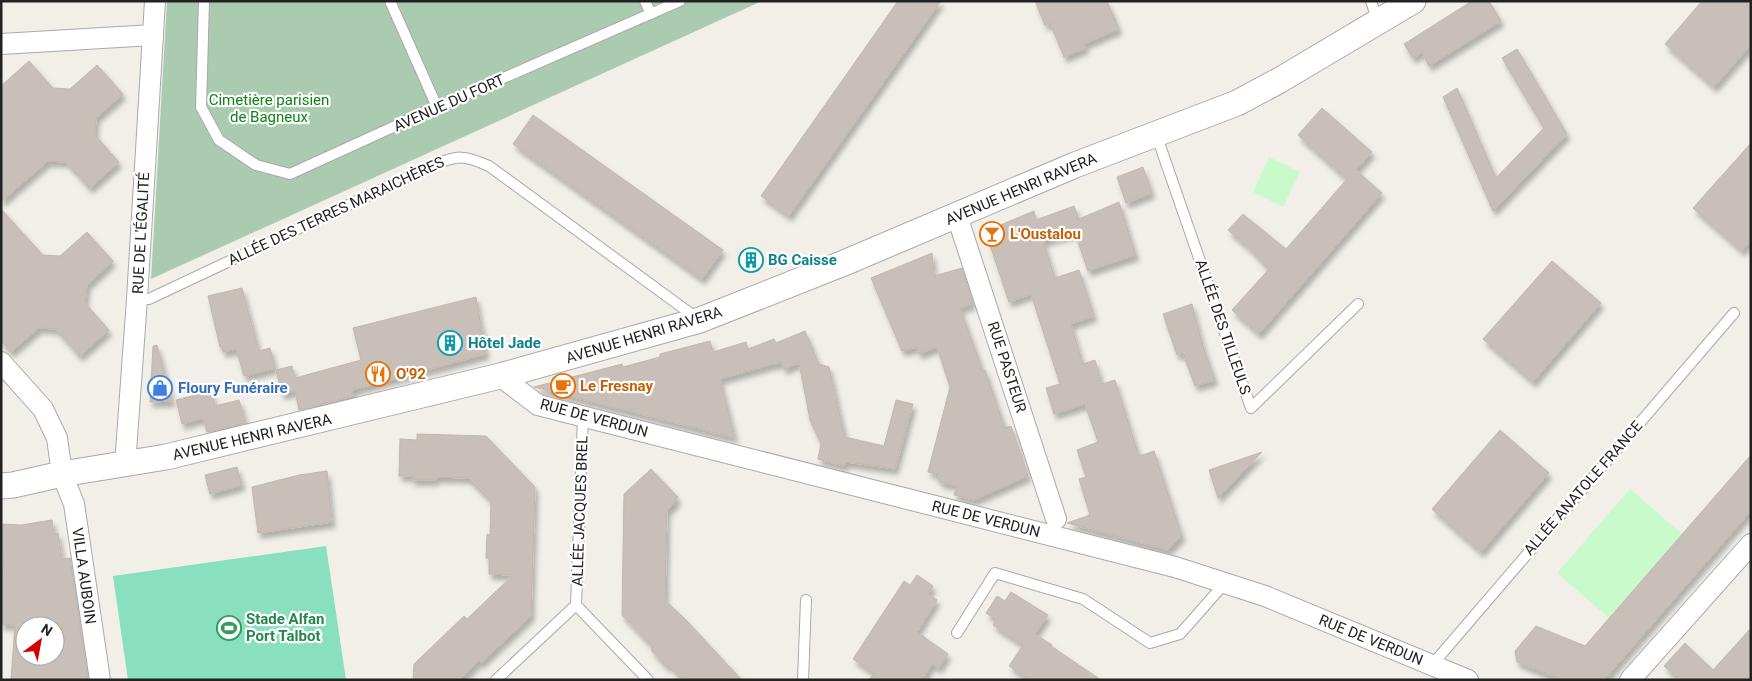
<svg xmlns="http://www.w3.org/2000/svg" width="1752" height="681" font-family="Roboto,sans-serif">
	<defs>
		<filter id="shadow"><feDropShadow dx="3" dy="5.5" stdDeviation="2.5" flood-color="#0004"/></filter>
	</defs>
	<rect width="100%" height="100%" fill="#f2efe9"/>
	<path fill="#aacbaf" d="M167 1H762L151 279Z"/>
	<g fill="#c8facc">
		<path d="M1269 157 1300 172 1283 207 1253 192Z"/>
		<path d="M1630 489 1682 534 1609 618 1557 573Z"/>
	</g>
	<path fill="#88e0be" d="M326 546 346 680H128L113 576Z"/>
	<g fill="#c7bfb8" stroke="#c4b6ab" fill-rule="evenodd" filter="url(#shadow)">
		<path d="M898 1H941L789 216 761 196Z"/>
		<path d="M1035 1H1107L1119 29 1084 44 1086 48 1064 57 1050 23 1045 25Z"/>
		<path d="M1472 1H1489L1501 21 1429 66 1422 52 1413 58 1404 44Z"/>
		<path d="M1702 1H1751V45L1714 87 1665 44Z"/>
		<path d="M1517 49 1567 134 1493 211 1443 97 1457 88 1496 178 1544 128 1502 58Z"/>
		<path d="M29 61 53 88 70 89 97 65 110 79 123 94 96 118 95 135 119 162 90 188 66 162 48 161 1 202V86Z"/>
		<path d="M1322 108 1372 152 1356 170 1382 193 1259 334 1232 310 1269 269 1248 247 1228 230 1243 214 1286 249 1347 179 1298 135Z"/>
		<path d="M533 115 723 250 702 279 513 144Z"/>
		<path d="M1751 143V241L1742 251 1693 208Z"/>
		<path d="M1143 167 1152 193 1126 203 1117 177Z"/>
		<path d="M1119 202 1136 255 1088 271 1075 233 1043 241 1055 278 1079 270 1094 316 1071 324 1083 364 1095 360 1102 384 1115 380 1139 456 1154 451 1182 536 1168 550 1067 523 1090 515 1079 479 1086 477 1077 450 1098 442 1085 404 1054 414 1046 388 1060 384 1031 294 1009 302 987 236 991 229 1034 211 1036 220 1074 206 1079 219Z"/>
		<path d="M1 209 43 255 60 256 87 232 113 261 87 285 85 303 109 330 80 356 56 329 39 328 11 352 1 341Z"/>
		<path d="M932 253 934 276 962 268 973 304 960 308 983 371 985 370 1005 428 1011 426 1028 476 974 500 954 495 957 486 940 482V480L936 478 937 474 928 472 950 387 937 347 919 354 917 347 902 351 871 278Z"/>
		<path d="M1552 261 1601 303 1533 382 1483 339Z"/>
		<path d="M242 288 259 351 270 348 275 368 244 376 236 349 223 352 222 347H220L208 296Z"/>
		<path d="M476 297 486 354 352 390 353 396 299 410 295 391 282 394 276 370 292 366 295 378 361 360 353 328Z"/>
		<path d="M1192 304 1203 346 1215 380 1195 386 1183 353 1177 355 1163 314Z"/>
		<path d="M805 331 819 364 829 367 845 437 884 446 896 400 913 404 895 469 846 462 844 466 818 459 821 444 810 420 799 363 784 369 781 362 774 365 773 364 720 379 735 438 534 387 622 364 623 367 660 357V354L710 341 713 352 746 342 748 349 774 339 776 343Z"/>
		<path d="M157 345 172 401 150 402 153 346Z"/>
		<path d="M211 391 215 406 239 400 246 423 207 432 203 418 182 424 176 400Z"/>
		<path d="M1500 430 1549 473 1481 552 1432 509Z"/>
		<path d="M417 434 486 436 535 487 531 616 481 663 479 661 460 680H413L414 664 464 616 467 619 513 575 489 574V558H486L487 534 490 535 491 501 468 478 436 477V480H412L413 476H399L400 439 417 440Z"/>
		<path d="M1262 452 1218 498 1209 470Z"/>
		<path d="M1751 455V511L1604 680H1562L1517 662 1515 651 1536 626 1585 646Z"/>
		<path d="M237 467 242 485 210 494 205 475Z"/>
		<path d="M651 469 678 497 675 499 677 501 667 511 665 600 687 621 742 680H683L669 665 667 667 651 650 653 647 622 615 624 494Z"/>
		<path d="M327 471 332 522 258 533 252 487 299 475Z"/>
		<path d="M52 520 54 534 58 533 62 559 70 558 88 680H11L15 625 1 624 3 554H1V524L21 525ZM25 626H55V656H25Z"/>
		<path d="M917 575 933 586 928 594 937 600 917 632 948 654 939 668 932 664 922 680H869L874 673 853 659 904 581 910 585Z"/>
		<path d="M1011 592 1048 615 1035 634 1052 645 1051 646 1101 680H1030L1009 666 1023 645 993 625 996 619 986 613 997 596 1005 601Z"/>
		<path d="M1751 628V680H1680L1664 666 1685 643 1713 670Z"/>
	</g>
	<g fill="none" stroke-linecap="round" stroke-linejoin="round">
		<defs>
			<g id="service">
				<path d="M204 1 201 107 219 140 256 165 290 174 437 107 680 1"/>
				<path d="M390 1 437 107"/>
				<path d="M645 1 651 14"/>
				<path d="M1371 1 1378 22"/>
				<path d="M1156 134 1251 408 1358 304"/>
				<path d="M137 299H149L433 165C458 155 464 155 489 166L698 319"/>
				<path d="M583 417 576 605 648 680"/>
				<path d="M957 633 995 573 1083 599 1150 643 1180 634 1225 583"/>
				<path d="M1432 665 1734 313"/>
				<path d="M496 680 576 605"/>
				<path d="M803 680 806 600"/>
			</g>
			<g id="minor">
				<path d="M1 44 153 35"/>
				<path d="M957 216 1056 519"/>
				<path d="M1 362 43 409 57 438 62 474 74 504 100 680"/>
				<path d="M500 376 538 405 1175 567 1265 596 1468 680"/>
				<path d="M125 465 137 299 155 1"/>
				<path d="M1630 680 1751 544"/>
			</g>
			<path id="tertiary" d="M1 486 13 485 62 474 166 457 500 376 700 320 844 263 1075 165 1237 103 1280 80 1413 1"/>
		</defs>
		<use href="#service" stroke="#a9a9a9" stroke-width="12"/>
		<use href="#minor" stroke="#a9a9a9" stroke-width="22"/>
		<use href="#tertiary" stroke="#a9a9a9" stroke-width="27"/>
		<use href="#service" stroke="#fff" stroke-width="10"/>
		<use href="#minor" stroke="#fff" stroke-width="20"/>
		<use href="#tertiary" stroke="#fff" stroke-width="25"/>
	</g>
	<defs>
		<symbol id="bar-ring" viewBox="-11 -11 22 22"><circle r="9.5" fill="#fff" stroke="#e8710a" stroke-width="1.5"/><path d="M-6-5H6L.8 .8V4.5H3.5V6h-7V4.5H-.8V.8Z" fill="#e8710a"/></symbol>
		<symbol id="building-ring" viewBox="-11 -11 22 22"><circle r="9.5" fill="#fff" stroke="#0f9aa8" stroke-width="1.5"/><path d="M-4-6H4V6H1V3H-1V6H-4ZM-2.5-4.3h1.7v1.8h-1.7ZM.8-4.3h1.7v1.8H.8ZM-2.5-1h1.7V.8h-1.7ZM.8-1h1.7V.8H.8Z" fill="#0f9aa8"/></symbol>
		<symbol id="restaurant-ring" viewBox="-11 -11 22 22"><circle r="9.5" fill="#fff" stroke="#e8710a" stroke-width="1.5"/><path d="M-5-6h1v4h1v-4h1v4h1v-4h1v5L-1.5 .5V6h-2V.5L-5-1ZM5-6V6H3V1.5H1.5Q1.5-4 5-6Z" fill="#e8710a"/></symbol>
		<symbol id="cafe-ring" viewBox="-11 -11 22 22"><circle r="9.5" fill="#fff" stroke="#e8710a" stroke-width="1.5"/><path d="M-5.5-4.5H6V0H3Q3 3.5 0 3.5H-2.5Q-5.5 3.5-5.5 0ZM3-3.2v2h1.7v-2ZM-6 4.5H4V6H-6Z" fill="#e8710a"/></symbol>
		<symbol id="shop-ring" viewBox="-11 -11 22 22"><circle r="9.5" fill="#fff" stroke="#3f7fe0" stroke-width="1.5"/><path d="M-5-2.5h2.3a2.7 3.5 0 0 1 5.4 0H5L5.5 6h-11ZM-1.5-2.5h3a1.5 2.3 0 0 0-3 0Z" fill="#3f7fe0"/></symbol>
		<symbol id="stadium-ring" viewBox="-11 -11 22 22"><circle r="9.5" fill="#fff" stroke="#2e9e5b" stroke-width="1.5"/><path d="M0-5a6.5 5 0 1 0 0 10a6.5 5 0 1 0 0-10ZM-3.5-1.8h7v3.6h-7Z" fill="#2e9e5b"/></symbol>
	</defs>
	<g fill-rule="evenodd">
		<use href="#bar-ring" x="978" y="220" width="28" height="28"/>
		<use href="#building-ring" x="737" y="246" width="28" height="28"/>
		<use href="#building-ring" x="436" y="329" width="28" height="28"/>
		<use href="#restaurant-ring" x="364" y="360" width="28" height="28"/>
		<use href="#cafe-ring" x="549" y="372" width="28" height="28"/>
		<use href="#shop-ring" x="146" y="374" width="28" height="28"/>
		<use href="#stadium-ring" x="215" y="614" width="28" height="28"/>
	</g>
	<g text-anchor="middle" stroke-width="4.5" stroke-linejoin="round" paint-order="stroke">
		<g font-size="15" fill="#0c8416" stroke="#fff">
			<text x="269" y="105">Cimetière parisien<tspan x="269" dy="17">de Bagneux</tspan></text>
		</g>
		<g font-size="15" fill="#222" stroke="#fff">
			<text transform="translate(449 103) rotate(-24)" y="5">AVENUE DU FORT</text>
			<text transform="translate(1021 189) rotate(-23)" y="5">AVENUE HENRI RAVERA</text>
			<text transform="translate(336 211) rotate(-25)" y="5">ALLÉE DES TERRES MARAICHÈRES</text>
			<text transform="translate(141 233) rotate(-87)" y="5">RUE DE L'ÉGALITÉ</text>
			<text transform="translate(1223 327) rotate(71)" y="5">ALLÉE DES TILLEULS</text>
			<text transform="translate(644 335) rotate(-17)" y="5">AVENUE HENRI RAVERA</text>
			<text transform="translate(1007 367) rotate(72)" y="5">RUE PASTEUR</text>
			<text transform="translate(594 418) rotate(15)" y="5">RUE DE VERDUN</text>
			<text transform="translate(252 437) rotate(-13)" y="5">AVENUE HENRI RAVERA</text>
			<text transform="translate(1583 488) rotate(-49)" y="5">ALLÉE ANATOLE FRANCE</text>
			<text transform="translate(580 511) rotate(-88)" y="5">ALLÉE JACQUES BREL</text>
			<text transform="translate(986 519) rotate(14)" y="5">RUE DE VERDUN</text>
			<text transform="translate(84 576) rotate(82)" y="5">VILLA AUBOIN</text>
			<text transform="translate(1371 640) rotate(22)" y="5">RUE DE VERDUN</text>
		</g>
		<g font-size="15" font-weight="bold" fill="#c56008" stroke="#fff" text-anchor="start">
			<text x="1010" y="239">L'Oustalou</text>
			<text x="396" y="379">O'92</text>
			<text x="580" y="391">Le Fresnay</text>
		</g>
		<g font-size="15" font-weight="bold" fill="#0d838f" stroke="#fff" text-anchor="start">
			<text x="768" y="265">BG Caisse</text>
			<text x="468" y="348">Hôtel Jade</text>
		</g>
		<g font-size="15" font-weight="bold" fill="#366cbe" stroke="#fff" text-anchor="start">
			<text x="178" y="393">Floury Funéraire</text>
		</g>
		<g font-size="15" font-weight="bold" fill="#27864d" stroke="#fff" text-anchor="start">
			<text x="246" y="624">Stade Alfan<tspan x="246" dy="17">Port Talbot</tspan></text>
		</g>
	</g>
	<rect width="1752" height="681" fill="none" stroke="#222222" stroke-width="5"/>
	<g transform="translate(40 641) rotate(32)"><circle r="24" fill="#ffffff" stroke="#a7a7a7"/>
	<path d="M0-4L9 19L0 12L-9 19Z" fill="#d40000"/>
	<text y="-8" font-size="14" font-weight="bold" text-anchor="middle" fill="#222222">N</text>
	</g>
</svg>
